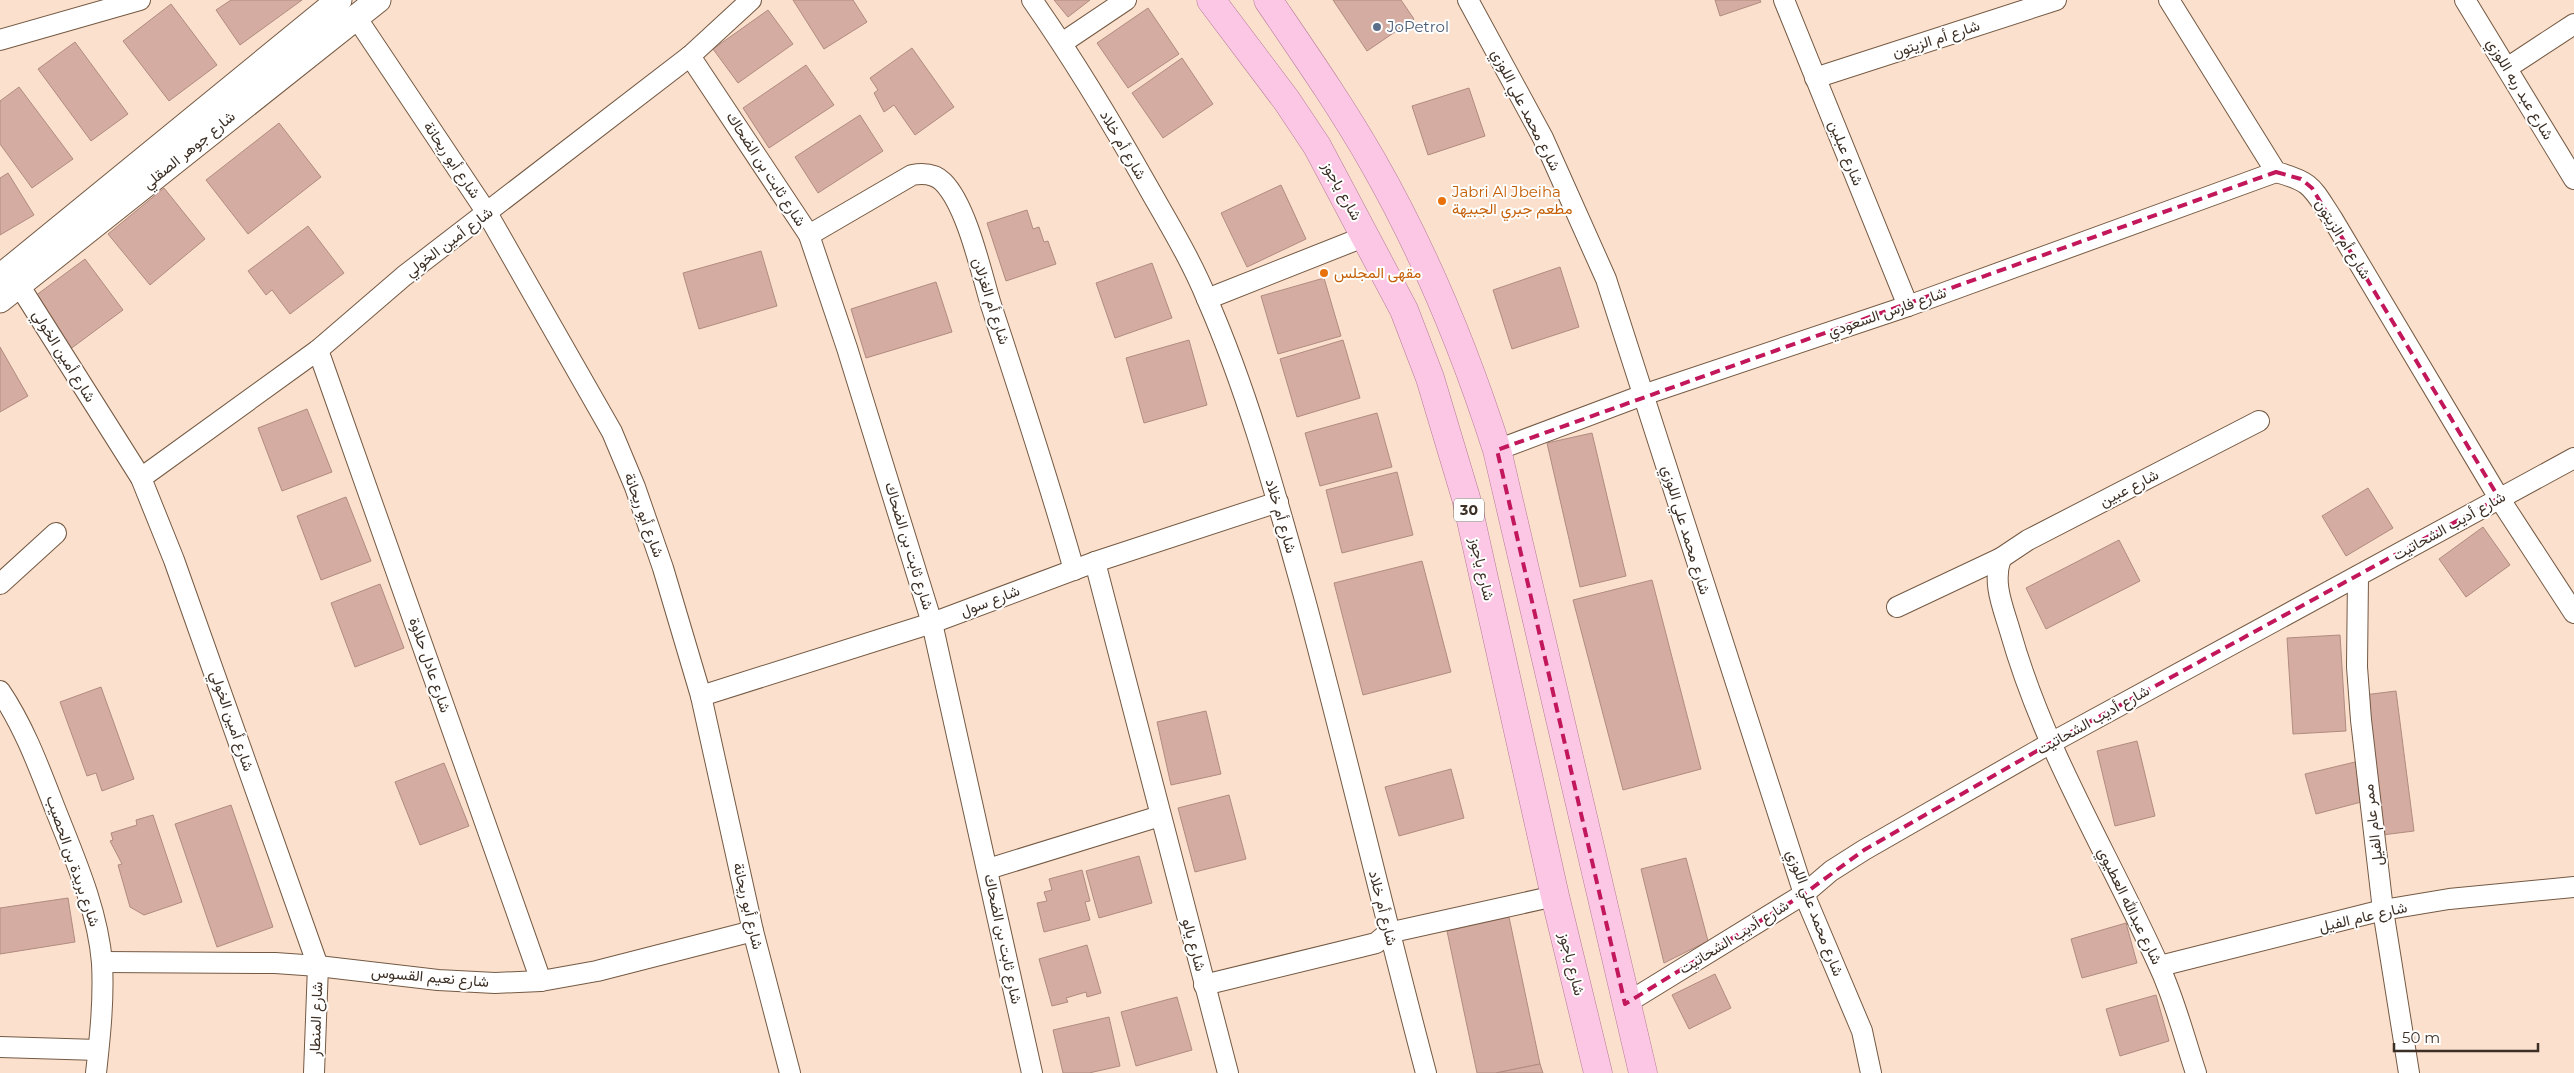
<svg xmlns="http://www.w3.org/2000/svg" width="2574" height="1073" font-family="Montserrat,Vazirmatn,sans-serif">
	<rect width="100%" height="100%" fill="#fbe1cd"/>
	<g fill="#d4aca1" stroke="#b18b80">
		<path d="M231 0H302L240 45 216 10Z"/>
		<path d="M793 0H853L867 22 824 49Z"/>
		<path d="M1054 0H1090L1068 17Z"/>
		<path d="M1333 0H1401L1414 19 1367 51Z"/>
		<path d="M1715 0H1760L1761 2 1720 16Z"/>
		<path d="M171 4 217 65 169 101 123 41Z"/>
		<path d="M1148 8 1179 54 1128 88 1097 43Z"/>
		<path d="M768 10 793 44 738 83 713 49Z"/>
		<path d="M75 42 128 114 91 141 38 69Z"/>
		<path d="M912 48 954 107 915 135 894 105 884 112 874 93 878 90 870 78Z"/>
		<path d="M1182 58 1213 104 1163 138 1132 93Z"/>
		<path d="M806 65 834 105 769 148 743 108Z"/>
		<path d="M19 87 73 159 32 188 0 144V101Z"/>
		<path d="M1469 88 1485 136 1428 155 1412 106Z"/>
		<path d="M860 115 883 151 818 193 795 157Z"/>
		<path d="M279 123 321 177 248 234 206 180Z"/>
		<path d="M8 173 34 215 0 235V178Z"/>
		<path d="M1281 185 1306 239 1247 267 1221 213Z"/>
		<path d="M164 188 205 239 150 285 108 234Z"/>
		<path d="M1027 210 1033 229 1039 227 1044 242 1048 241 1056 264 1006 281 987 223Z"/>
		<path d="M308 226 344 273 290 314 272 290 266 295 248 271Z"/>
		<path d="M761 251 777 306 699 329 683 273Z"/>
		<path d="M85 259 123 310 69 350 31 299Z"/>
		<path d="M1152 263 1172 318 1115 338 1096 283Z"/>
		<path d="M1560 267 1579 327 1512 349 1493 290Z"/>
		<path d="M1324 278 1341 336 1278 354 1261 296Z"/>
		<path d="M936 282 952 332 866 358 851 309Z"/>
		<path d="M1189 340 1207 405 1144 423 1126 358Z"/>
		<path d="M1343 340 1360 398 1297 417 1280 359Z"/>
		<path d="M0 347 28 396 0 412Z"/>
		<path d="M307 409 332 472 282 491 258 428Z"/>
		<path d="M1377 413 1392 467 1320 486 1305 433Z"/>
		<path d="M1592 433 1626 576 1580 587 1547 443Z"/>
		<path d="M1397 472 1413 535 1342 553 1326 490Z"/>
		<path d="M2368 488 2393 528 2346 556 2322 516Z"/>
		<path d="M346 497 371 561 321 580 297 516Z"/>
		<path d="M2483 527 2510 565 2466 597 2439 559Z"/>
		<path d="M2119 540 2140 581 2046 629 2026 588Z"/>
		<path d="M1422 561 1451 672 1363 695 1334 583Z"/>
		<path d="M1652 580 1701 769 1623 790 1573 600Z"/>
		<path d="M380 584 404 648 355 667 331 603Z"/>
		<path d="M2340 635 2346 731 2293 734 2287 638Z"/>
		<path d="M101 687 134 779 102 791 96 773 87 776 60 702Z"/>
		<path d="M2396 691 2414 831 2382 835 2364 695Z"/>
		<path d="M1206 711 1221 774 1171 785 1157 722Z"/>
		<path d="M2137 741 2155 816 2115 826 2097 751Z"/>
		<path d="M2355 762 2365 801 2316 814 2305 774Z"/>
		<path d="M444 763 469 826 420 845 395 782Z"/>
		<path d="M1451 769 1464 818 1399 836 1385 787Z"/>
		<path d="M1229 795 1246 859 1195 872 1178 808Z"/>
		<path d="M231 805 273 927 217 947 175 824Z"/>
		<path d="M153 815 182 902 144 915 130 907 118 865 122 864 110 841 113 840 111 833 137 825 136 820Z"/>
		<path d="M1139 856 1152 903 1099 918 1086 871Z"/>
		<path d="M1686 858 1708 941 1664 963 1641 869Z"/>
		<path d="M1082 870 1090 901 1085 902 1090 920 1044 932 1037 903 1047 901 1044 892 1052 890 1049 879Z"/>
		<path d="M68 898 75 942 0 954V908Z"/>
		<path d="M1509 917 1540 1064 1496 1073H1477L1447 931Z"/>
		<path d="M2126 923 2137 963 2082 978 2071 939Z"/>
		<path d="M1087 945 1101 993 1087 997 1086 992 1066 998 1068 1002 1052 1006 1039 959Z"/>
		<path d="M1715 974 1731 1008 1689 1029 1672 995Z"/>
		<path d="M2156 995 2169 1041 2120 1056 2106 1009Z"/>
		<path d="M1177 997 1192 1050 1136 1066 1121 1012Z"/>
		<path d="M1109 1017 1120 1066 1089 1073H1063L1053 1030Z"/>
		<path d="M1540 1064 1543 1073H1496Z"/>
	</g>
	<g fill="none" stroke-linecap="round" stroke-linejoin="round">
		<defs>
			<g id="minor">
				<path d="M1032 0C1074 60 1112 123 1148 187 1169 224 1191 260 1207 299 1249 395 1276 496 1304 596 1347 755 1384 915 1426 1073"/>
				<path d="M1468 0 1543 138 1606 279 1804 894 1862 1031 1871 1073"/>
				<path d="M1784 0 1908 306"/>
				<path d="M2169 0 2276 172C2313 182 2312 188 2332 218L2499 498 2574 613"/>
				<path d="M2465 0 2574 179"/>
				<path d="M356 17 487 213 612 432 635 487 663 568 701 696 753 931 790 1073"/>
				<path d="M0 40 140 0"/>
				<path d="M1062 43 1126 0"/>
				<path d="M690 56 809 235 847 348 932 623 1032 1073"/>
				<path d="M2507 68 2574 24"/>
				<path d="M1815 78 2056 0"/>
				<path d="M809 235 912 175C923 173 934 173 943 182 967 206 981 272 991 305 1020 393 1049 481 1074 570"/>
				<path d="M19 285 141 478 174 560 318 966 314 1073"/>
				<path d="M1207 299 1366 236"/>
				<path d="M318 350 541 981"/>
				<path d="M1497 450 1643 395 1908 306 2276 172"/>
				<path d="M141 478 318 350 404 276 690 56 751 0"/>
				<path d="M2001 558C1992 583 2003 607 2010 631 2044 751 2108 853 2159 966 2175 1000 2184 1037 2196 1073"/>
				<path d="M1095 562 1228 1073"/>
				<path d="M2358 576 2357 667 2361 720 2383 910 2409 1073"/>
				<path d="M0 584 56 533"/>
				<path d="M1897 607 2001 558 2028 540 2259 421"/>
				<path d="M0 691C25 728 40 770 56 811 75 859 98 911 102 963 104 1000 100 1037 96 1073"/>
				<path d="M701 696 932 623 1095 562 1278 502"/>
				<path d="M988 869 1160 816"/>
				<path d="M102 962 275 963 318 966 438 980 495 983 541 981 597 971 753 931"/>
				<path d="M2160 966 2383 910 2449 899 2574 887"/>
				<path d="M1204 985 1360 947 1376 943 1388 933 1555 896"/>
				<path d="M1625 1004 1804 894 1831 871 1864 850 2049 744 2574 458"/>
				<path d="M0 1047 98 1050"/>
			</g>
			<g id="tertiary">
				<path d="M0 277 339 0"/>
				<path d="M0 300 378 0"/>
			</g>
			<g id="primary">
				<path d="M1211 0 1287 101 1317 146 1404 310 1430 378 1466 498 1555 896 1598 1073"/>
				<path d="M1268 0C1304 53 1341 106 1373 162 1425 253 1465 350 1497 450L1643 1073"/>
			</g>
		</defs>
		<use href="#minor" stroke="#745943" stroke-width="22"/>
		<use href="#tertiary" stroke="#745943" stroke-width="27"/>
		<use href="#primary" stroke="#b67996" stroke-width="29"/>
		<use href="#minor" stroke="#fff" stroke-width="20"/>
		<use href="#tertiary" stroke="#fff" stroke-width="25"/>
		<use href="#primary" stroke="#fbc7e5" stroke-width="28"/>
	</g>
	<path fill="none" stroke="#c2185b" stroke-width="4" stroke-dasharray="10 6" stroke-linejoin="round" d="M2276 172 2301 179 2312 188 2499 498 2049 744 1864 850 1804 894 1625 1004 1497 450Z"/>
	<circle fill="#5c6f8a" stroke="#fff" stroke-width="2" cx="1377" cy="27" r="5"/>
	<g fill="#e8710a" stroke="#fff" stroke-width="2">
		<circle cx="1442" cy="201" r="5"/>
		<circle cx="1324" cy="273" r="5"/>
	</g>
	<g text-anchor="middle" stroke-width="4" stroke-linejoin="round" paint-order="stroke">
		<rect fill="#fff" stroke="#766d66" stroke-width="1" x="1454" y="498.5" width="30" height="23" rx="4"/>
		<g font-size="14" font-weight="bold" fill="#3c2f25">
			<text x="1469" y="515">30</text>
		</g>
		<g font-size="15" fill="#4e5e75" stroke="#fff" text-anchor="start">
			<text x="1387" y="32">JoPetrol</text>
		</g>
		<g font-size="15" fill="#3c2f25" stroke="#fff">
			<text transform="translate(1936 39) rotate(-18)" y="5">شارع أم الزيتون</text>
			<text transform="translate(2520 89) rotate(59)" y="5">شارع عبد ربه اللوزي</text>
			<text transform="translate(1526 110) rotate(63)" y="5">شارع محمد علي اللوزي</text>
			<text transform="translate(1123 145) rotate(60)" y="5">شارع أم خلاد</text>
			<text transform="translate(189 150) rotate(-39)" y="5">شارع جوهر الصقلي</text>
			<text transform="translate(1846 153) rotate(68)" y="5">شارع عبلين</text>
			<text transform="translate(452 160) rotate(56)" y="5">شارع أبو ريحانة</text>
			<text transform="translate(766 169) rotate(57)" y="5">شارع ثابت بن الضحاك</text>
			<text transform="translate(1342 191) rotate(61)" y="5">شارع ياجوز</text>
			<text transform="translate(2343 239) rotate(58)" y="5">شارع أم الزيتون</text>
			<text transform="translate(449 242) rotate(-37)" y="5">شارع أمين الخولي</text>
			<text transform="translate(991 301) rotate(72)" y="5">شارع أم الغزلان</text>
			<text transform="translate(1887 312) rotate(-19)" y="5">شارع فارس السعودي</text>
			<text transform="translate(64 356) rotate(58)" y="5">شارع أمين الخولي</text>
			<text transform="translate(2129 488) rotate(-27)" y="5">شارع عبين</text>
			<text transform="translate(644 515) rotate(70)" y="5">شارع أبو ريحانة</text>
			<text transform="translate(1281 516) rotate(74)" y="5">شارع أم خلاد</text>
			<text transform="translate(2449 526) rotate(-29)" y="5">شارع أديب الشحاتيت</text>
			<text transform="translate(1686 530) rotate(73)" y="5">شارع محمد علي اللوزي</text>
			<text transform="translate(909 546) rotate(73)" y="5">شارع ثابت بن الضحاك</text>
			<text transform="translate(1482 569) rotate(77)" y="5">شارع ياجوز</text>
			<text transform="translate(990 601) rotate(-21)" y="5">شارع سول</text>
			<text transform="translate(430 665) rotate(71)" y="5">شارع عادل حلاوة</text>
			<text transform="translate(2093 720) rotate(-29)" y="5">شارع أديب الشحاتيت</text>
			<text transform="translate(232 721) rotate(71)" y="5">شارع أمين الخولي</text>
			<text transform="translate(2373 825) rotate(-97)" y="5">ممر عام الفيل</text>
			<text transform="translate(73 861) rotate(71)" y="5">شارع بريدة بن الحصيب</text>
			<text transform="translate(748 906) rotate(77)" y="5">شارع أبو ريحانة</text>
			<text transform="translate(2130 906) rotate(64)" y="5">شارع عبدالله العطيوي</text>
			<text transform="translate(1383 908) rotate(76)" y="5">شارع أم خلاد</text>
			<text transform="translate(1815 913) rotate(69)" y="5">شارع محمد علي اللوزي</text>
			<text transform="translate(2363 917) rotate(-13)" y="5">شارع عام الفيل</text>
			<text transform="translate(1734 937) rotate(-32)" y="5">شارع أديب الشحاتيت</text>
			<text transform="translate(1003 939) rotate(78)" y="5">شارع ثابت بن الضحاك</text>
			<text transform="translate(1194 945) rotate(75)" y="5">شارع يالو</text>
			<text transform="translate(1572 964) rotate(76)" y="5">شارع ياجوز</text>
			<text transform="translate(430 977) rotate(5)" y="5">شارع نعيم القسوس</text>
			<text transform="translate(316 1019) rotate(-88)" y="5">شارع المنطار</text>
		</g>
		<g font-size="15" fill="#c56008" stroke="#fff" text-anchor="start">
			<text x="1452" y="197">Jabri Al Jbeiha<tspan x="1452" dy="17">مطعم جبري الجبيهة</tspan></text>
			<text x="1334" y="278">مقهى المجلس</text>
		</g>
	</g>
	<path d="M2394 1043v8h144v-8" fill="none" stroke="#3c2f25" stroke-width="2.5"/>
	<text x="2402" y="1043" font-size="15" fill="#3c2f25" stroke="#ffffff" stroke-width="4" paint-order="stroke">50 m</text>
</svg>
